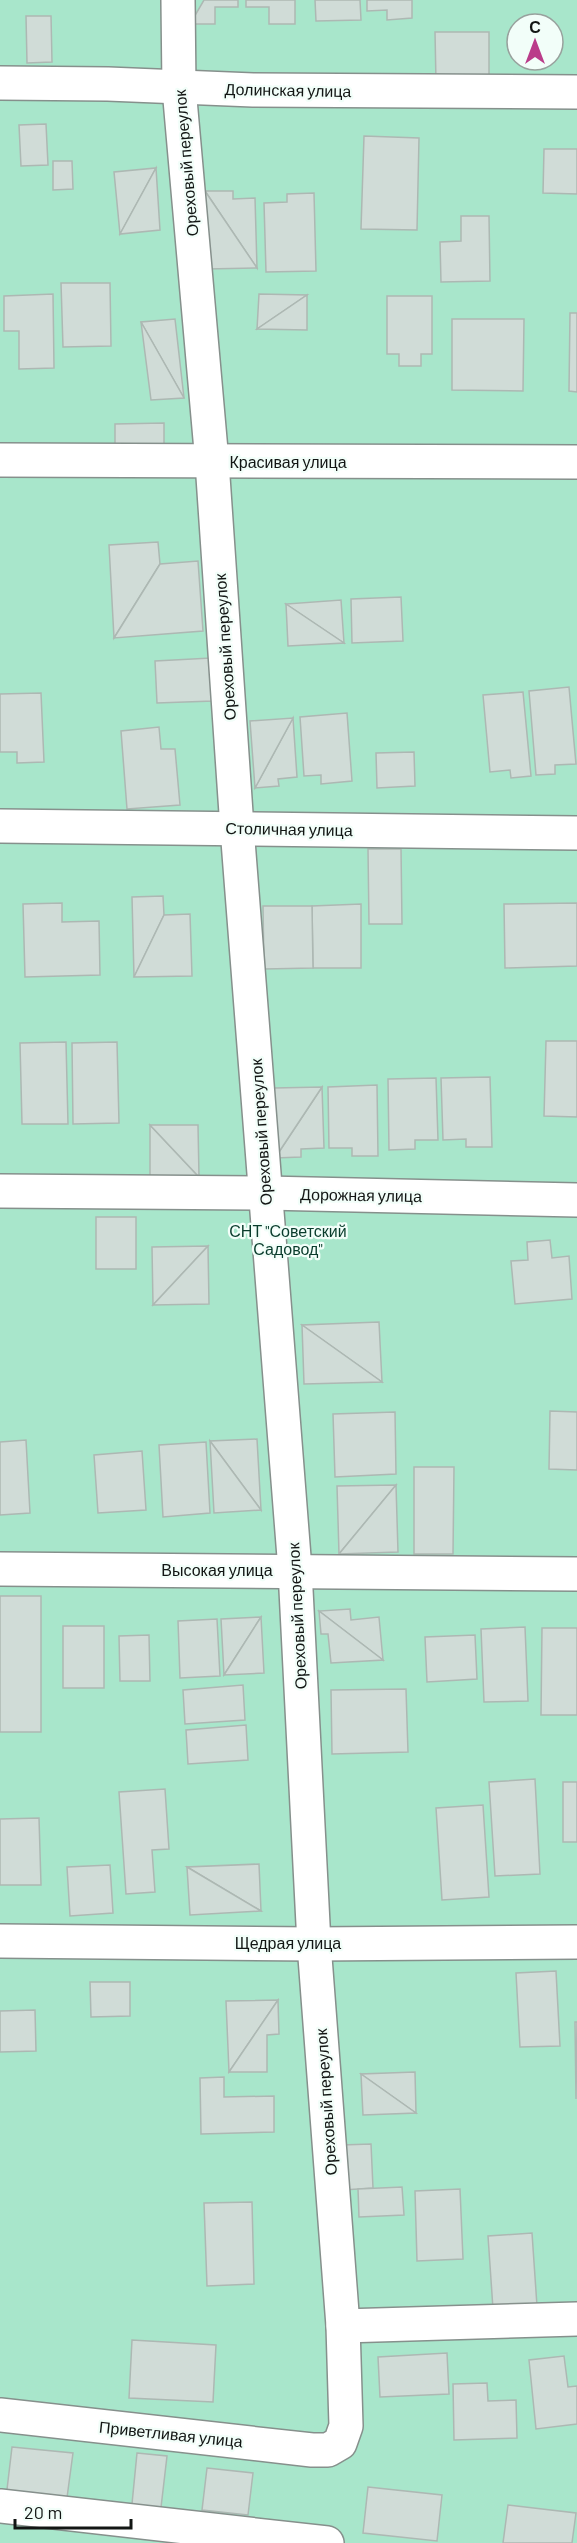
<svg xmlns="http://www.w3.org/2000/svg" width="577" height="2543" font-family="Barlow,sans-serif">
	<rect width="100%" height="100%" fill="#f2fef9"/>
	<path fill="#a8e6cb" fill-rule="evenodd" d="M0 0H577V2543H0ZM517 24H553V60H517Z"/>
	<g fill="#d0dcd7" stroke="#adb8b3" stroke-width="1.5">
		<path d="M204 0H238V7H215V24H190Z"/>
		<path d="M246 0H295V24H269V7H246Z"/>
		<path d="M315 0H360L361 20 316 21Z"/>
		<path d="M367 0H412V18L387 20V10L367 11Z"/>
		<path d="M26 16H51L52 62 27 63Z"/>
		<path d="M435 32H489V82H436Z"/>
		<path d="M46 124 48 165 21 166 19 125Z"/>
		<path d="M364 136 419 138 417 230 361 229Z"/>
		<path d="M544 149H577V194L543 193Z"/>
		<path d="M53 161H72L73 189 53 190Z"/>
		<path d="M156 168 120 234 114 172Z"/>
		<path d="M156 168 160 230 120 234Z"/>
		<path d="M205 191H233V199L255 198 257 268Z"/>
		<path d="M205 191 257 268 206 269Z"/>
		<path d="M314 193 316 271 266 272 264 203 287 202V194Z"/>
		<path d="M461 216H489L490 281 441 282 440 242 461 241Z"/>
		<path d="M61 283H110L111 346 63 347Z"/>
		<path d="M53 294 54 368 19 369V331H4V296Z"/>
		<path d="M259 294 307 295 257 329Z"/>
		<path d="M307 295V330L257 329Z"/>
		<path d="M387 296H432V354H421V366H399V354H387Z"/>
		<path d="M570 313H577V392L569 391Z"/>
		<path d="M175 319 184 398 141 322Z"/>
		<path d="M452 319H524L523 391 452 390Z"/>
		<path d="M141 322 184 398 151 400Z"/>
		<path d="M164 423V449H115V424Z"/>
		<path d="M158 542 160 564 114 638 109 545Z"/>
		<path d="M198 561 203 631 114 638 160 564Z"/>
		<path d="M401 597 403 641 352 643 351 599Z"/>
		<path d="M341 600 344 643 286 604Z"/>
		<path d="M286 604 344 643 288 646Z"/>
		<path d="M211 658 213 701 157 703 155 661Z"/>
		<path d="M569 687 576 764 555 765V774L536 775 529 691Z"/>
		<path d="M523 692 531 776 511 778 510 770 490 772 483 695Z"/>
		<path d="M41 693 44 762 17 763V752H0V694Z"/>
		<path d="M347 713 352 781 321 784V775L304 776 300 717Z"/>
		<path d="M293 718 297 777 278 779 279 786 255 788Z"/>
		<path d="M293 718 255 788 250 721Z"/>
		<path d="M159 727 161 749H175L180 805 127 809 121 731Z"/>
		<path d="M414 752 415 786 377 788 376 753Z"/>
		<path d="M368 849H401L402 924H369Z"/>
		<path d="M163 896 164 915 134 977 132 897Z"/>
		<path d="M62 903V922L99 921 100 975 25 977 23 904Z"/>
		<path d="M577 903V966L505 968 504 904Z"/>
		<path d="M361 904V968H313L312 906Z"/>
		<path d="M263 906H312L313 968 264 969Z"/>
		<path d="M190 914 192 976 134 977 164 915Z"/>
		<path d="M546 1041H577V1117L544 1116Z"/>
		<path d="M66 1042 68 1124H22L20 1043Z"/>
		<path d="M117 1042 119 1123 73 1124 72 1043Z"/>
		<path d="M490 1077 492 1147H466V1139L443 1140 441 1078Z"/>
		<path d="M436 1078 438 1140H415V1149L389 1150 388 1079Z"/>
		<path d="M377 1085 378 1156H352V1148H329L328 1087Z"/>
		<path d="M322 1087 324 1148 301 1149V1157L275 1158Z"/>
		<path d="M322 1087 275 1158 274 1088Z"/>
		<path d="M150 1125 199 1177H150Z"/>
		<path d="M150 1125H198L199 1177Z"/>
		<rect x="96" y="1217" width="40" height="52"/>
		<path d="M550 1240 552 1258 569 1256 572 1299 515 1304 511 1261 528 1260 527 1242Z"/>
		<path d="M208 1246 153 1305 152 1247Z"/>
		<path d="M208 1246 209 1304 153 1305Z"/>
		<path d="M379 1322 382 1382 302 1325Z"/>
		<path d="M302 1325 382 1382 304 1384Z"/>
		<path d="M550 1411 577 1412V1470L549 1469Z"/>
		<path d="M395 1412 396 1474 335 1477 333 1414Z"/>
		<path d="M257 1439 261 1510 210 1441Z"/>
		<path d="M26 1440 30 1513 0 1515V1442Z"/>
		<path d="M210 1441 261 1510 214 1513Z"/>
		<path d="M206 1442 210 1513 163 1517 159 1445Z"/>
		<path d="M142 1451 146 1510 98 1513 94 1455Z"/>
		<path d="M414 1467H454L453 1554H414Z"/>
		<path d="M396 1485 339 1554 337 1486Z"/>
		<path d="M396 1485 398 1552 339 1554Z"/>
		<rect x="0" y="1596" width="41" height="136"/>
		<path d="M350 1609 351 1620 379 1617 383 1660 319 1611Z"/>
		<path d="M319 1611 383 1660 331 1663 328 1634H321Z"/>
		<path d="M261 1617 224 1675 221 1619Z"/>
		<path d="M261 1617 264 1673 224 1675Z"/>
		<path d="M217 1619 220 1676 180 1678 178 1621Z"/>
		<rect x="63" y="1626" width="41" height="62"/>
		<path d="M525 1627 528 1701 484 1702 481 1629Z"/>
		<path d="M542 1628H577V1715H541Z"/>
		<path d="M149 1635 150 1681H120L119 1636Z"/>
		<path d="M475 1635 477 1679 427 1682 425 1637Z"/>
		<path d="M243 1685 245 1720 185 1724 183 1690Z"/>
		<path d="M406 1689 408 1752 332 1754 331 1690Z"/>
		<path d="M246 1725 248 1760 188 1764 186 1730Z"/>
		<path d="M535 1779 540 1874 495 1876 489 1782Z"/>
		<rect x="563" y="1782" width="14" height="60"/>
		<path d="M165 1789 169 1849 152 1850 155 1892 126 1894 119 1792Z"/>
		<path d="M483 1805 489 1897 442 1900 436 1808Z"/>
		<path d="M39 1818 41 1885H0V1819Z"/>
		<path d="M259 1864 261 1911 187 1867Z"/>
		<path d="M110 1865 113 1913 70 1916 67 1867Z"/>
		<path d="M187 1867 261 1911 190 1915Z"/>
		<path d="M556 1971 560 2046 520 2047 516 1973Z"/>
		<path d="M90 1982H130V2016L91 2017Z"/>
		<path d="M278 2000 229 2072 226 2001Z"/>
		<path d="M278 2000 279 2034 267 2035V2072H229Z"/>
		<path d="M35 2010 36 2051 0 2052V2011Z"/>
		<path d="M575 2022H577L576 2099Z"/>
		<path d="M415 2072 416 2113 361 2074Z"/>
		<path d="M361 2074 416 2113 363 2115Z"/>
		<path d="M224 2077V2097L274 2096V2132L201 2134 200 2078Z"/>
		<path d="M371 2144 373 2188 343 2190 341 2145Z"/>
		<path d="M402 2187 404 2215 359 2217 358 2189Z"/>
		<path d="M460 2189 463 2259 417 2261 415 2191Z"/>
		<path d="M252 2202 254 2284 207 2286 204 2203Z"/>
		<path d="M532 2233 537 2306 493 2309 488 2236Z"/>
		<path d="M132 2340 216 2345 213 2402 129 2398Z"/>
		<path d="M447 2353 449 2394 380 2397 378 2357Z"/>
		<path d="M564 2356 568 2387 577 2386V2424L536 2429 529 2360Z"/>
		<path d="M487 2383 488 2401 516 2400 517 2438 454 2440 453 2384Z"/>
		<path d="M12 2447 73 2453 66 2505 6 2498Z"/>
		<path d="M137 2453 167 2456 160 2516 131 2514Z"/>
		<path d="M207 2468 253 2473 248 2515 202 2510Z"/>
		<path d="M368 2487 442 2495 437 2541 363 2533Z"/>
		<path d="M508 2505 576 2513 572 2543H503Z"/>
	</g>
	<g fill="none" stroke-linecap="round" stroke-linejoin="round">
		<defs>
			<g id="minor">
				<path d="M0 83 108 84 253 90 577 92"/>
				<path d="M0 460 577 462"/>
				<path d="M0 826 577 833"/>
				<path d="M0 1191 266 1193 577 1200"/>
				<path d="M0 1569 577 1574"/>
				<path d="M0 1941 314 1944 577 1942"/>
				<path d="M343 2326 577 2319"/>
				<path d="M0 2415 312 2450H328L340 2443 346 2426 343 2326 314 1944 295 1570 237 828 212 462 179 88 178 0"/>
				<path d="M0 2506 327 2543"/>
			</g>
		</defs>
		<use href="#minor" stroke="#86908c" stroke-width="36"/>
		<use href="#minor" stroke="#fff" stroke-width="33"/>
	</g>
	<g text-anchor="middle" stroke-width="4.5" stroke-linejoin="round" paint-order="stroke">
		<g font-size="16" fill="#121614" stroke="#f2fef9">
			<text transform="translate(288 90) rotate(1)" y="6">Долинская улица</text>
			<text transform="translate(186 163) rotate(-95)" y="6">Ореховый переулок</text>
			<text x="288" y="468">Красивая улица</text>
			<text transform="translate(225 647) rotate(-94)" y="6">Ореховый переулок</text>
			<text transform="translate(289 829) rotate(1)" y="6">Столичная улица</text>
			<text transform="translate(261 1132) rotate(-94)" y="6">Ореховый переулок</text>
			<text transform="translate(361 1195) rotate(1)" y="6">Дорожная улица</text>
			<text x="217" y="1576">Высокая улица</text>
			<text transform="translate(297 1616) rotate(-93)" y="6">Ореховый переулок</text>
			<text x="288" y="1949">Щедрая улица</text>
			<text transform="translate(326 2102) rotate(-94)" y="6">Ореховый переулок</text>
			<text transform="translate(171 2434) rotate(6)" y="6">Приветливая улица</text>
		</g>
		<g font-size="16" fill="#093c2c" stroke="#f2fef9">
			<text x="288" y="1237">СНТ "Советский<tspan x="288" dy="18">Садовод"</tspan></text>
		</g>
	</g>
	<g transform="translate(535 42)"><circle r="28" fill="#f2fef9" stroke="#98a19d" stroke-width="1.5"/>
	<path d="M0-4.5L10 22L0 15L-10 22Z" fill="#ba3c8a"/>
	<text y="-9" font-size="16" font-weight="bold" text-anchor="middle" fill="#121614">С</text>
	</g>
	<path d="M15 2519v9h116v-9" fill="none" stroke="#121614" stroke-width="3"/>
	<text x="24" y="2519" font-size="18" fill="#121614" stroke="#f2fef9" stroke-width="4.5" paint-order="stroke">20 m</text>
</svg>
